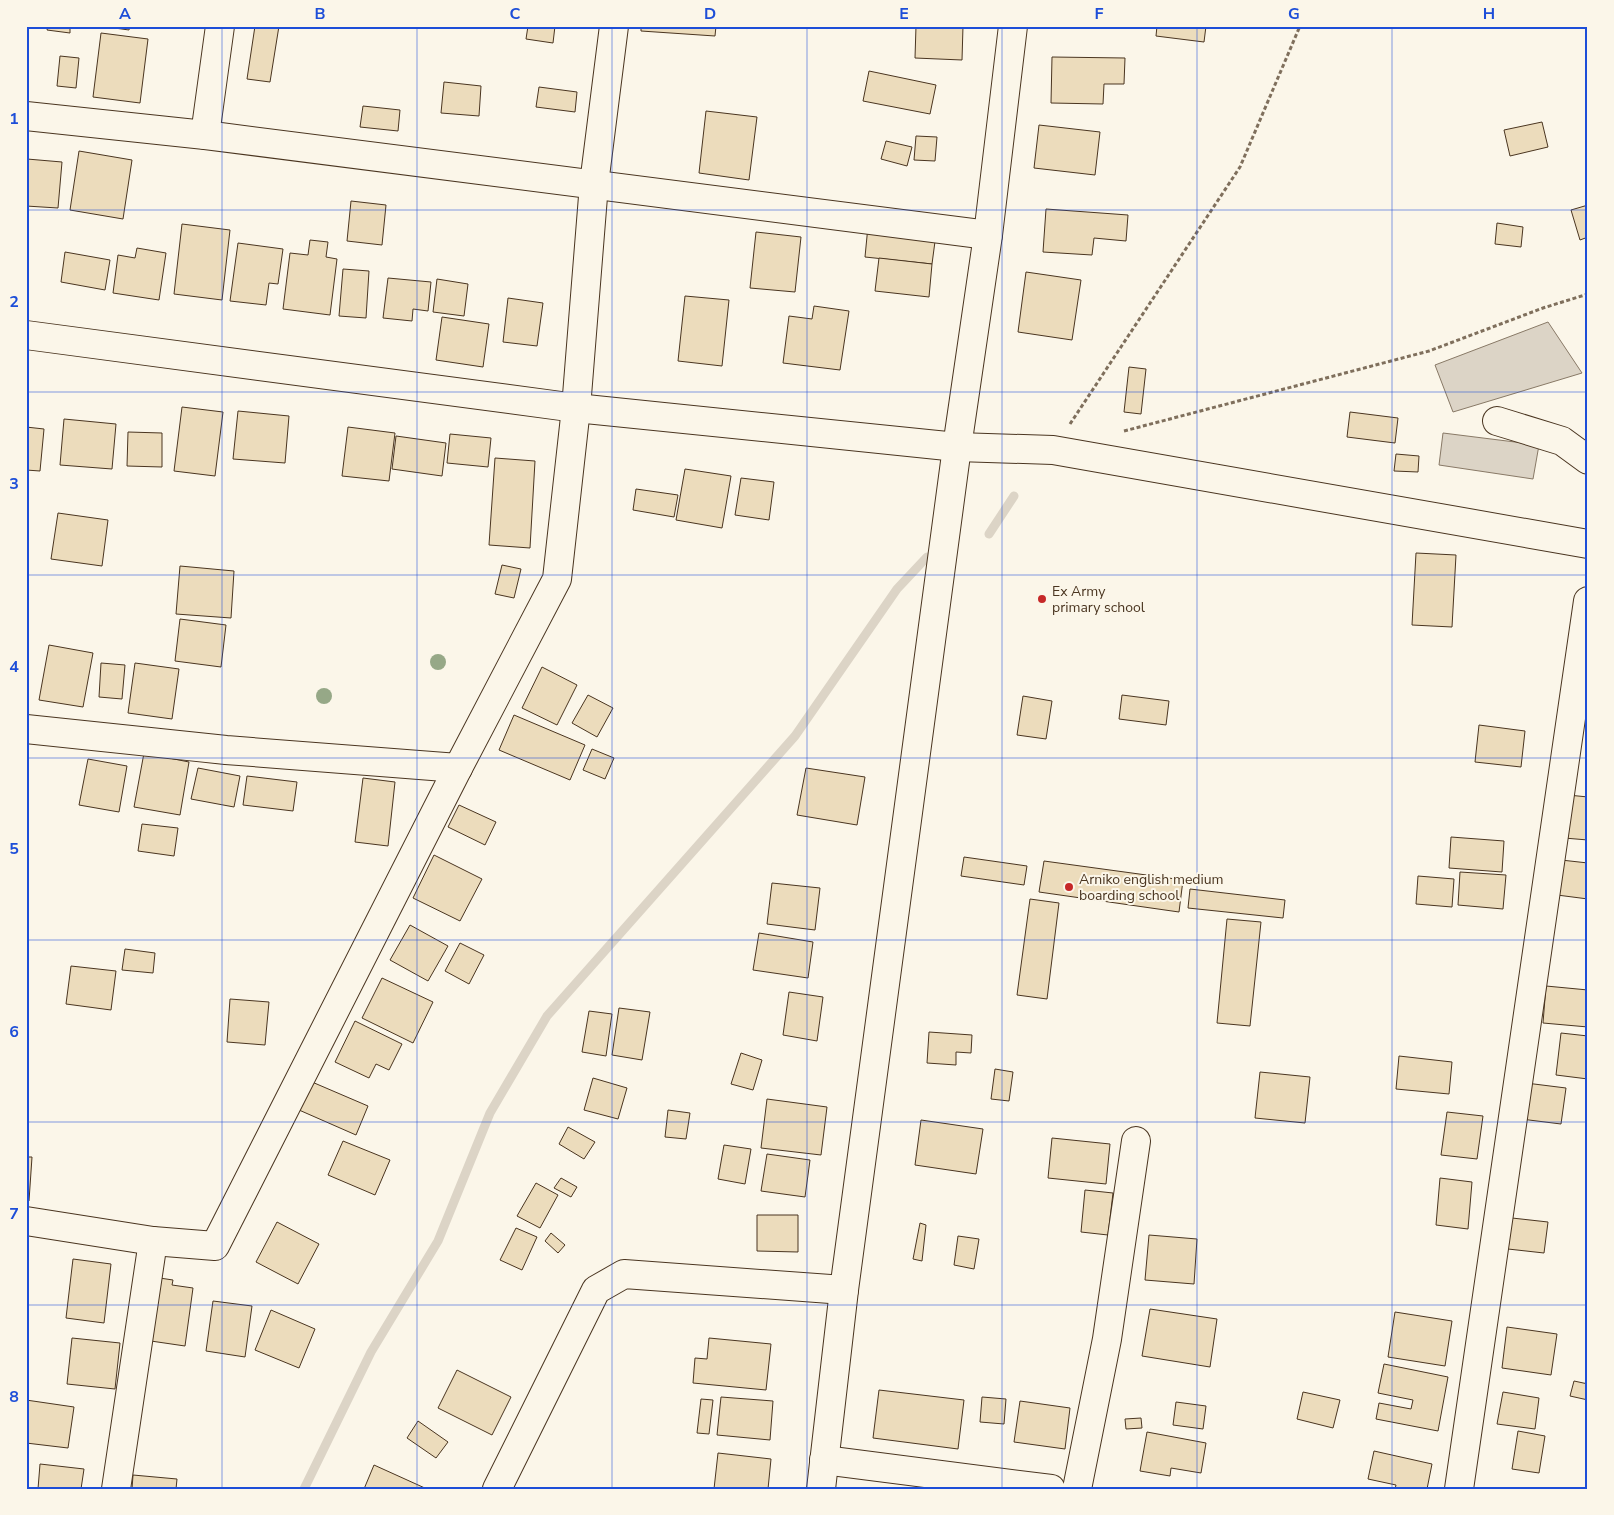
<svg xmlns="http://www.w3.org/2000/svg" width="1614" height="1515" font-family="'Nunito Sans',sans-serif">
	<rect width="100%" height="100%" fill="#fbf6e9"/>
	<g fill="#dcd4c6" stroke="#887966">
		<path d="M1548 322 1582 373 1453 412 1435 365Z"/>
		<path d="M1443 433 1539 445 1533 479 1439 465Z"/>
	</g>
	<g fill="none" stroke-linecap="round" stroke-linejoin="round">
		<g stroke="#dcd4c6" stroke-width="9">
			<path d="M989 534 1014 496"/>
			<path d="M304 1489 371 1352 438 1241 490 1113 547 1016 795 736 897 589 927 557"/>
		</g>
	</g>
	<g fill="#ecdcbc" stroke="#4a3520">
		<path d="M48 26H70V33L47 30Z"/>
		<path d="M100 26H130L129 30Z"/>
		<path d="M255 26H279L270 82 247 79Z"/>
		<path d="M528 26H555L553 43 526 39Z"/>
		<path d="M641 26H716L715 36 641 31Z"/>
		<path d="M916 26H963L962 60 915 58Z"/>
		<path d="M1157 26H1206L1204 42 1156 36Z"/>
		<path d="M101 33 148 39 140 103 93 97Z"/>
		<path d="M60 56 79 58 76 88 57 86Z"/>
		<path d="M1052 57 1125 58 1124 84H1104L1103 104 1051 103Z"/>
		<path d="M869 71 936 85 930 114 863 101Z"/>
		<path d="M444 82 481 86 479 116 441 113Z"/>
		<path d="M539 87 577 92 575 112 536 107Z"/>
		<path d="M363 106 400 110 398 131 360 127Z"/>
		<path d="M706 111 757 117 749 180 699 173Z"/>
		<path d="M1542 122 1548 147 1510 156 1504 130Z"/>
		<path d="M1039 125 1100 132 1095 175 1034 168Z"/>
		<path d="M916 136 937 137 935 161 914 160Z"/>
		<path d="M886 141 912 147 907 166 881 159Z"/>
		<path d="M79 151 132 160 123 219 70 210Z"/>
		<path d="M27 159 62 162 58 208 26 206Z"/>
		<path d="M351 201 386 205 382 245 347 241Z"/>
		<path d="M1588 205V237L1580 240 1571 210Z"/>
		<path d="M1046 209 1128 215 1126 241 1094 238 1092 255 1043 252Z"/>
		<path d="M1497 223 1523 227 1521 247 1495 244Z"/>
		<path d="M182 224 230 230 222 300 174 294Z"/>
		<path d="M868 226 936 234 932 264 865 257Z"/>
		<path d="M756 232 801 237 795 292 750 288Z"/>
		<path d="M310 240 328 242 326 257 337 259 330 315 283 309 290 253 308 255Z"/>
		<path d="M238 243 283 249 278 284 269 283 266 305 230 301Z"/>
		<path d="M137 248 166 253 159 300 113 293 118 255 135 258Z"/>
		<path d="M65 252 110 260 105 290 61 282Z"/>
		<path d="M879 258 932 264 929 297 875 291Z"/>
		<path d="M343 269 369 271 366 318 339 316Z"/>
		<path d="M1026 272 1081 280 1072 340 1018 332Z"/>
		<path d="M388 278 431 282 428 311 413 309 412 321 383 318Z"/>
		<path d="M437 279 468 284 464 316 433 312Z"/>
		<path d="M685 296 729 300 722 366 678 361Z"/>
		<path d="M508 298 543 303 537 346 503 342Z"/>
		<path d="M814 306 849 311 840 370 783 363 789 316 812 319Z"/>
		<path d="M442 317 489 324 483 367 436 360Z"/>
		<path d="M1129 367 1146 369 1141 414 1124 412Z"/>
		<path d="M182 407 223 412 215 476 174 471Z"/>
		<path d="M238 411 289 416 285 463 233 459Z"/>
		<path d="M1350 412 1398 418 1395 443 1347 437Z"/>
		<path d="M64 419 116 424 112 469 60 465Z"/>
		<path d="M26 427 44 429 40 471 26 470Z"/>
		<path d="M348 427 395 433 389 481 342 476Z"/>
		<path d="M128 432 162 433V467L127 466Z"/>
		<path d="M450 434 491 438 488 467 447 463Z"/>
		<path d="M396 436 446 443 442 476 392 469Z"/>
		<path d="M1396 454 1419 456 1418 472 1394 471Z"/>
		<path d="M495 458 535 461 530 548 489 545Z"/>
		<path d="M685 469 731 476 722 528 676 520Z"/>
		<path d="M741 478 774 482 769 520 735 515Z"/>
		<path d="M636 489 678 495 674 517 633 510Z"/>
		<path d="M58 513 108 520 102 566 51 559Z"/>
		<path d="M1416 553 1456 555 1452 627 1412 625Z"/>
		<path d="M502 565 521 569 514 598 495 594Z"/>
		<path d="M180 566 234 571 231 618 176 614Z"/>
		<path d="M180 619 226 625 221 667 175 661Z"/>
		<path d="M49 645 93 653 83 707 39 700Z"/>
		<path d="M101 663 125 665 122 699 99 697Z"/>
		<path d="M135 663 179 669 172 719 128 713Z"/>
		<path d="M542 667 577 685 557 725 522 708Z"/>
		<path d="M588 695 613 708 597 737 572 723Z"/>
		<path d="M1122 695 1169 701 1166 725 1119 719Z"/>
		<path d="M1023 696 1052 701 1046 739 1017 735Z"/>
		<path d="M514 715 585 745 570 780 499 750Z"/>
		<path d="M1479 725 1525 731 1521 767 1475 762Z"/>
		<path d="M592 749 614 758 605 779 583 770Z"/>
		<path d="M144 753 189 762 180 815 134 807Z"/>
		<path d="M88 759 127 766 119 812 79 805Z"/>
		<path d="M198 768 240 776 234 807 191 799Z"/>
		<path d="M806 768 865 777 857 825 797 815Z"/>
		<path d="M247 776 297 782 293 811 243 805Z"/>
		<path d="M363 778 395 782 388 846 355 842Z"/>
		<path d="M1568 795 1588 797V840L1564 838Z"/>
		<path d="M459 805 496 822 485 845 448 827Z"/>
		<path d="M142 824 178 828 174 856 138 851Z"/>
		<path d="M1451 837 1504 841 1502 872 1449 868Z"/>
		<path d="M434 855 482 879 460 921 413 898Z"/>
		<path d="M964 857 1027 866 1024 885 961 876Z"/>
		<path d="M1561 860 1588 863V899L1557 895Z"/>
		<path d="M1044 861 1183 880 1179 912 1039 892Z"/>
		<path d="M1460 872 1506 875 1503 909 1458 905Z"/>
		<path d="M1418 876 1454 879 1452 907 1416 904Z"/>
		<path d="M772 883 820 888 815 930 767 924Z"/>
		<path d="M1190 889 1285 900 1283 918 1188 908Z"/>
		<path d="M1030 899 1059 903 1047 999 1017 995Z"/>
		<path d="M1227 919 1261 922 1250 1026 1217 1023Z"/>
		<path d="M410 925 448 946 428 981 390 960Z"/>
		<path d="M759 933 813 942 808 978 753 970Z"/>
		<path d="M460 943 484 955 469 984 445 971Z"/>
		<path d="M125 949 155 953 153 973 122 970Z"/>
		<path d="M71 966 116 971 111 1010 66 1004Z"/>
		<path d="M382 978 433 1002 413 1043 362 1018Z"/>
		<path d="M1546 986 1588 990V1027L1543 1023Z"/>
		<path d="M789 992 823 997 817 1041 783 1035Z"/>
		<path d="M230 999 269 1002 265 1045 227 1042Z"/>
		<path d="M619 1008 650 1012 642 1060 612 1055Z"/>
		<path d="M589 1011 612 1014 606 1056 582 1052Z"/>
		<path d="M355 1021 402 1044 389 1070 376 1064 369 1078 335 1062Z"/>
		<path d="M929 1032 972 1035 971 1053 956 1052V1065L927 1063Z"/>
		<path d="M1561 1033 1588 1036V1079L1556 1075Z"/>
		<path d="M741 1053 762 1060 753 1090 731 1084Z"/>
		<path d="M1399 1056 1452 1062 1449 1094 1396 1089Z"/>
		<path d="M995 1069 1013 1072 1009 1101 991 1099Z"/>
		<path d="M1260 1072 1310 1077 1305 1123 1255 1118Z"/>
		<path d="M593 1078 627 1088 618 1119 584 1110Z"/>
		<path d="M312 1082 368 1106 356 1135 299 1110Z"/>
		<path d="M1526 1083 1566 1088 1561 1124 1521 1119Z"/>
		<path d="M767 1099 827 1107 821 1155 761 1148Z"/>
		<path d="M668 1110 690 1113 686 1139 665 1137Z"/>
		<path d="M1447 1112 1483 1116 1477 1159 1441 1155Z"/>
		<path d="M921 1120 983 1129 976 1174 915 1165Z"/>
		<path d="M568 1127 595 1142 584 1159 559 1144Z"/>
		<path d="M1052 1138 1110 1144 1106 1184 1048 1178Z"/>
		<path d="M343 1141 390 1160 375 1195 328 1175Z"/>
		<path d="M724 1145 751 1149 745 1184 718 1179Z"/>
		<path d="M767 1154 810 1160 805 1197 761 1191Z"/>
		<path d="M26 1157H32L29 1201H26Z"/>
		<path d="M561 1178 577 1187 571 1197 554 1188Z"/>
		<path d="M1440 1178 1472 1182 1468 1229 1436 1225Z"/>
		<path d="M536 1183 558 1195 540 1228 517 1216Z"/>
		<path d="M1085 1190 1113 1193 1108 1235 1081 1232Z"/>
		<path d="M757 1215H798V1252L757 1251Z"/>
		<path d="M1512 1218 1548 1222 1544 1253 1508 1249Z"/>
		<path d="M277 1222 319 1244 298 1284 256 1262Z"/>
		<path d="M920 1223 926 1225 922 1261 913 1259Z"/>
		<path d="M516 1228 537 1237 522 1270 500 1260Z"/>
		<path d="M551 1233 565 1245 558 1253 545 1241Z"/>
		<path d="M1149 1235 1197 1239 1194 1284 1145 1280Z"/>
		<path d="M958 1236 979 1239 974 1269 954 1265Z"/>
		<path d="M73 1259 111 1264 104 1323 66 1318Z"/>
		<path d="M153 1277 173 1280 172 1285 193 1288 185 1346 144 1340Z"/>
		<path d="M213 1301 252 1306 245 1357 206 1351Z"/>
		<path d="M1150 1309 1217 1319 1210 1367 1142 1356Z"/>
		<path d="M271 1310 315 1329 299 1368 255 1350Z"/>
		<path d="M1395 1312 1452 1321 1445 1366 1388 1357Z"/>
		<path d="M1507 1327 1557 1334 1551 1375 1502 1368Z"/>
		<path d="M72 1338 120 1343 115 1389 67 1384Z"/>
		<path d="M709 1338 771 1344 766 1390 693 1383 695 1358 707 1359Z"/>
		<path d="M1384 1364 1448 1377 1438 1431 1376 1419 1379 1403 1411 1409 1413 1400 1378 1393Z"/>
		<path d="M457 1370 511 1397 492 1435 438 1408Z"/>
		<path d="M1574 1381 1588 1384V1400L1570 1396Z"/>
		<path d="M879 1390 964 1400 958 1449 873 1438Z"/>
		<path d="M1303 1392 1340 1400 1333 1428 1297 1419Z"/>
		<path d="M1503 1392 1539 1398 1535 1429 1497 1424Z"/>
		<path d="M721 1397 773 1401 770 1440 717 1435Z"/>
		<path d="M982 1397 1006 1399 1004 1424 980 1422Z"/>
		<path d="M701 1399 713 1400 709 1434 697 1433Z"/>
		<path d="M26 1400 74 1407 68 1448 26 1443Z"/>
		<path d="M1020 1401 1070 1408 1065 1449 1014 1442Z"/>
		<path d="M1176 1402 1206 1406 1203 1429 1173 1425Z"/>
		<path d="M1141 1418 1142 1428 1126 1429 1125 1419Z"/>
		<path d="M418 1421 448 1442 436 1458 407 1438Z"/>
		<path d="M1518 1431 1545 1436 1539 1473 1512 1469Z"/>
		<path d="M1147 1432 1206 1443 1201 1473 1171 1468 1170 1476 1140 1471Z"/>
		<path d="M1374 1451 1432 1464 1427 1489H1395L1396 1485 1368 1479Z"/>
		<path d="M718 1453 771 1459 768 1489H714Z"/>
		<path d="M40 1464 84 1469 81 1489H38Z"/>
		<path d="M374 1465 427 1489H364Z"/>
		<path d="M133 1475 177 1479 176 1489H132Z"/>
	</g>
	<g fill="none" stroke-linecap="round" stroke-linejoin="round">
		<defs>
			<g id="minor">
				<path d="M26 116 205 135 988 235"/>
				<path d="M205 135 220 26"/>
				<path d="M1497 421 1562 441 1588 460"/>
				<path d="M26 729 226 750 458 768"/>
				<path d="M26 1221 153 1241 215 1246 458 768 557 579 576 408 594 184 614 26"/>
				<path d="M824 1460 1051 1489"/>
				<path d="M116 1489 153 1241"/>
				<path d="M497 1489 596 1290 624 1274 844 1290"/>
				<path d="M821 1489 844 1290 957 447 988 235 1013 26"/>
				<path d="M1077 1489 1107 1339 1136 1141"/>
				<path d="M1459 1489 1588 601"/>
			</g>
			<path id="tertiary" d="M26 335 576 408 957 447 1053 450 1588 544"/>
		</defs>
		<use href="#minor" stroke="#4a3520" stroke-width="30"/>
		<use href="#tertiary" stroke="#4a3520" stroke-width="30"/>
		<g stroke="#7f6f5c" stroke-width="3" stroke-dasharray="4 2.5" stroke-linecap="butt">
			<path d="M1070 424 1240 167 1300 26"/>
			<path d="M1124 431 1429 351 1543 308 1588 294"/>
		</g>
		<use href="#minor" stroke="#fbf6e9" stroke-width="28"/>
		<use href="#tertiary" stroke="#fbf6e9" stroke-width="28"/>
	</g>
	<g fill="#96a887">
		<circle cx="438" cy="662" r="8"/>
		<circle cx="324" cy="696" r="8"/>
	</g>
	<path fill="none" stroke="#1d4ed8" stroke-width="1" stroke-opacity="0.55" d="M222 26V1489M417 26V1489M612 26V1489M807 26V1489M1002 26V1489M1197 26V1489M1392 26V1489M26 210H1588M26 392H1588M26 575H1588M26 758H1588M26 940H1588M26 1122H1588M26 1305H1588"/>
	<g fill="#c62828" stroke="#fbf6e9" stroke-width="2">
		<circle cx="1042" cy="599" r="5"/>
		<circle cx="1069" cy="887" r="5"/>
	</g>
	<g text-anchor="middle" stroke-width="4" stroke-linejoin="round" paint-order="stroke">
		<g font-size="14" fill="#4a3520" stroke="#fbf6e9" text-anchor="start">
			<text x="1052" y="596">Ex Army<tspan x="1052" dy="16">primary school</tspan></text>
			<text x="1079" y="884">Arniko english medium<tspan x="1079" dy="16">boarding school</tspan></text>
		</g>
	</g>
	<rect width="1614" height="1515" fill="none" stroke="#fbf6e9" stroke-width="55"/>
	<rect x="28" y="28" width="1558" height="1460" fill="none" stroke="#1d4ed8" stroke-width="2"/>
	<g font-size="16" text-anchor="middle" font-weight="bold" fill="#1d4ed8">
		<text x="125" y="19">A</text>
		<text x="320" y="19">B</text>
		<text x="515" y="19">C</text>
		<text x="710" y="19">D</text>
		<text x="904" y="19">E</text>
		<text x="1099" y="19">F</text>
		<text x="1294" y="19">G</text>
		<text x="1489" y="19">H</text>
		<text x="14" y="124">1</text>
		<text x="14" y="307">2</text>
		<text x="14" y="489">3</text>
		<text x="14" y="672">4</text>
		<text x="14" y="854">5</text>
		<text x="14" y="1037">6</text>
		<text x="14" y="1219">7</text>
		<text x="14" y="1402">8</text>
	</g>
</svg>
